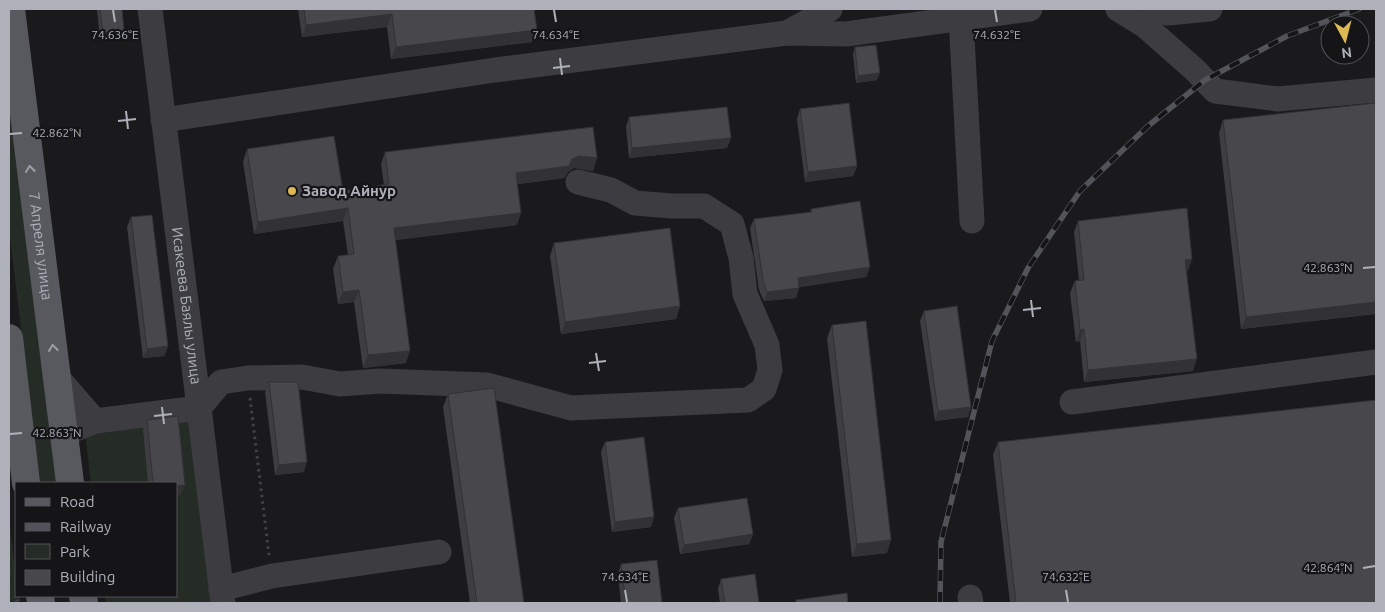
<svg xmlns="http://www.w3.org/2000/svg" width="1385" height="612" font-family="Ubuntu,sans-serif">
	<defs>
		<pattern id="forest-crowns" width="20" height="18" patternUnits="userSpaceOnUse" patternTransform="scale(1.25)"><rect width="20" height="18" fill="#252c26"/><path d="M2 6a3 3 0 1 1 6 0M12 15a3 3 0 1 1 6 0" fill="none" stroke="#424843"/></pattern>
	</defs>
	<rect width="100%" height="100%" fill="#1a1a1c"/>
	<g fill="#252c26">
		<path d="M9 100 56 483H40L9 230Z"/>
		<path d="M193 420 223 603H106L105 596H176V483H91L85 433Z"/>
	</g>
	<path fill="url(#forest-crowns)" d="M9 519 16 577V596H19L20 603H9Z"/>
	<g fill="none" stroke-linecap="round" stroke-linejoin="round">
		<path stroke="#424347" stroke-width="3" stroke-dasharray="2.5 4" stroke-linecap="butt" d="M250 398 269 555"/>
		<g stroke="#3c3c41" stroke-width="25">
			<path id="s1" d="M150 9 223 603"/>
			<path d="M1118 9 1144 25 1195 70 1215 91 1278 99 1376 90"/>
			<path d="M1152 9 1168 13 1210 9"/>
			<path d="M961 18 972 221"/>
			<path d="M787 33 830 9"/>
			<path d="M163 120 495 70 787 33 846 34 1030 9"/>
			<path d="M56 376 95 421"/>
			<path d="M1072 402 1376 362"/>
			<path d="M64 434 95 421 199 408 221 382 248 378 302 377 340 384 380 381 487 385 571 408 748 400 764 389 770 370 767 345 745 294 741 258 732 224 704 206H672L635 203 611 190 578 182"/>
			<path d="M221 589 272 576 439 552"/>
			<path d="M970 597 971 603"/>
		</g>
		<g stroke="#58595f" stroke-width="28">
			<path id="s2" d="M11 9 70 483"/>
			<path d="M9 338 26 483"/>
			<path d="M40 596 41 603"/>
			<path d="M83 596 84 603"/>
		</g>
		<defs>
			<path id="rail" d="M940 603 941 542 992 341 1028 268 1080 191 1148 126 1205 80 1287 36 1359 9"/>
		</defs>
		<use href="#rail" stroke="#535459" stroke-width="5.5"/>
		<use href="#rail" stroke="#151517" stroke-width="4" stroke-dasharray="11" stroke-linecap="butt"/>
	</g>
	<g fill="#3e3d41">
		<path d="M97 9H122V37L100 40Z"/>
		<path d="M298 9H534L537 30 532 42 391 59 387 27 302 37Z"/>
		<path d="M855 47 877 80 856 83 853 54Z"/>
		<path d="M1376 103V314L1241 329 1219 133 1223 120Z"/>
		<path d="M800 109 857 166 853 176 805 182 797 119Z"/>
		<path d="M629 117 731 138 727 148 629 158 626 127Z"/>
		<path d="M247 149 343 191 384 185 381 164 385 152 597 158 593 171 574 168 568 172 564 178 518 184 517 225 395 240 406 363 363 368 354 302 338 304 333 269 338 256 348 255 343 221 254 234 243 162Z"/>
		<path d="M811 209 870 267 866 277 799 287 796 298 764 301 759 290 750 228 754 219 810 212Z"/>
		<path d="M131 217 165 356 143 358 127 227Z"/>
		<path d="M1078 221 1188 271H1187L1193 371 1084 382 1080 341 1076 342 1070 293 1075 281 1079 280 1074 232Z"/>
		<path d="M554 243 680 306 676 319 561 334 550 256Z"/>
		<path d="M924 311 971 407 968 417 935 421 920 321Z"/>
		<path d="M832 325 887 553 852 557 827 338Z"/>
		<path d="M269 382 304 472 275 475 265 392Z"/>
		<path d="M448 394 524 603H470L443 407Z"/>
		<path d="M147 420 181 495 176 483H148L143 429Z"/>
		<path d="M605 442 651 527 612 532 601 452Z"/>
		<path d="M998 442 1376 603H1010L993 455Z"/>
		<path d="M678 508 753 534 749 544 680 554 674 518Z"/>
		<path d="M621 564 662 603H621L618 574Z"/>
		<path d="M721 579 759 603H720L718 589Z"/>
	</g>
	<g fill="#323235">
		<path d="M392 14 387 27 302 37 306 25Z"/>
		<path d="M537 30 532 42 391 59 396 47Z"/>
		<path d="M124 31 122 37 100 40 103 33Z"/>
		<path d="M880 73 877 80 856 83 858 76Z"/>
		<path d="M731 138 727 148 629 158 632 148Z"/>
		<path d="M579 156 597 158 593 171 574 168 568 172 564 178 512 185 516 173Z"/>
		<path d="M857 166 853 176 805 182 808 172Z"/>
		<path d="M348 208 343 221 254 234 258 222Z"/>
		<path d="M521 213 517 225 389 241 394 228Z"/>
		<path d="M1192 259 1188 271 1181 272 1185 260Z"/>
		<path d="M870 267 866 277 795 288 798 278Z"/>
		<path d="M799 288 796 298 764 301 767 292Z"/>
		<path d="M359 290 354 302 338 304 343 292Z"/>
		<path d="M1376 302V314L1241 329 1246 317Z"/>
		<path d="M680 306 676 319 561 334 565 322Z"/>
		<path d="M1084 329 1080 341 1076 342 1080 330Z"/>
		<path d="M168 346 165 356 143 358 147 349Z"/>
		<path d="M410 351 406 363 363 368 368 355Z"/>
		<path d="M1197 359 1193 371 1084 382 1088 370Z"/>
		<path d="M971 407 968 417 935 421 938 411Z"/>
		<path d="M307 462 304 472 275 475 279 465Z"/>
		<path d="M185 485 181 495H176V486Z"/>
		<path d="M654 517 651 527 612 532 615 522Z"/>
		<path d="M753 534 749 544 680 554 684 545Z"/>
		<path d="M891 540 887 553 852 557 857 544Z"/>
	</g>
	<g fill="#48474c" stroke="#323235">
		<path d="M100 9H122L124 31 103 33Z"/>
		<path d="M304 9H534L537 30 396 47 392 14 306 25Z"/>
		<path d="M876 45 880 73 858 76 855 47Z"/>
		<path d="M849 103 857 166 808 172 800 109Z"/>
		<path d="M1376 103V302L1246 317 1223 120Z"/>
		<path d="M727 107 731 138 632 148 629 117Z"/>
		<path d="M593 127 597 158 579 156 572 159 569 166 516 173 521 213 394 228 410 351 368 355 359 290 343 292 338 256 354 254 348 208 258 222 247 149 334 136 343 191 389 184 385 152Z"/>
		<path d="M860 201 870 267 798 278 799 288 767 292 763 280 754 219 812 212 811 209Z"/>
		<path d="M1187 208 1192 259 1185 260 1197 359 1088 370 1084 329 1080 330 1075 281 1084 280 1078 221Z"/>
		<path d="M152 215 168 346 147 349 131 217Z"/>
		<path d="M670 228 680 306 565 322 554 243Z"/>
		<path d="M957 306 971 407 938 411 924 311Z"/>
		<path d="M866 321 891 540 857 544 832 325Z"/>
		<path d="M269 382H298L307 462 279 465Z"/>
		<path d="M494 388 524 603H477L448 394Z"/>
		<path d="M1376 400V603H1016L998 442Z"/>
		<path d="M178 416 185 485 176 486V483H153L147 420Z"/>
		<path d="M644 437 654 517 615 522 605 442Z"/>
		<path d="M747 498 753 534 684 545 678 508Z"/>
		<path d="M657 560 662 603H626L621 564Z"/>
		<path d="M755 574 759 603H725L721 579Z"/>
		<path d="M847 593 848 603H796V600Z"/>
	</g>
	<defs><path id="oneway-chevron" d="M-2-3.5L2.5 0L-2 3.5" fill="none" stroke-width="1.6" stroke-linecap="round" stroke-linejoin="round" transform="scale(1.25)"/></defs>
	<g stroke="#9d9fa8">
		<use href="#oneway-chevron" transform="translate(30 169) rotate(-97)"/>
		<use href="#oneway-chevron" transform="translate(53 348) rotate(-97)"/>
	</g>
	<path fill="none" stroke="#aeb1ba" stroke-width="2" d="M113 10 115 22M554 10 556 22M995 10 997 22M560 58 562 75M553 68 570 66M126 111 128 129M118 121 136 119M10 134 22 133M1363 268 1375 267M1031 300 1033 317M1023 310 1041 308M596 353 599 371M589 363 606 361M162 407 164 424M154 416 172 414M10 434 22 433M1363 568 1375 566M625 590 627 602M1066 590 1068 602"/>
	<circle fill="#dcb952" stroke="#151517" stroke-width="2" cx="292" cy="191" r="5"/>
	<g text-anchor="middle" stroke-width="4.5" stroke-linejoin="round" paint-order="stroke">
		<g font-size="15" font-weight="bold" fill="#aeb1ba" stroke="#151517" text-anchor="start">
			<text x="302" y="196">Завод Айнур</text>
		</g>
		<g font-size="15" fill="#aeb1ba" stroke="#151517">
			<text dy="5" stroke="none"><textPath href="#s2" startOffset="239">7 Апреля улица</textPath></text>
			<text dy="5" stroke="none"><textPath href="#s1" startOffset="299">Исакеева Баялы улица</textPath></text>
		</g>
	</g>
	<g font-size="12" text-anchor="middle" fill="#aeb1ba" stroke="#151517" stroke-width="4.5" stroke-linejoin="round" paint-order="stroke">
		<text x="115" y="39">74.636°E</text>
		<text x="556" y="39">74.634°E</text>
		<text x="997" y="39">74.632°E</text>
		<text x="57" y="137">42.862°N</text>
		<text x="1328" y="272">42.863°N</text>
		<text x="57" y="437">42.863°N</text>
		<text x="1328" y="572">42.864°N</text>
		<text x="625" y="581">74.634°E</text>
		<text x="1066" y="581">74.632°E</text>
	</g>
	<rect width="1385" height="612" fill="none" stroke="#aeb1ba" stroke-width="20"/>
	<rect x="15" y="482" width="162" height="115" fill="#151517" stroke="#525358"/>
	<rect x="25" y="498" width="25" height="8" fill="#58595f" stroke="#525358"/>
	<text x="60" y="507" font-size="15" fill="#aeb1ba">Road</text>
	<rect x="25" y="523" width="25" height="8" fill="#535459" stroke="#525358"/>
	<text x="60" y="532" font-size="15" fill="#aeb1ba">Railway</text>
	<rect x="25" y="544" width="25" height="15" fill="#252c26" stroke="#525358"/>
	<text x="60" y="557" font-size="15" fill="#aeb1ba">Park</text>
	<rect x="25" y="570" width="25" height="15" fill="#48474c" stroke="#525358"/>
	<text x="60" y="582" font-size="15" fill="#aeb1ba">Building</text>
	<g transform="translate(1345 40) rotate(173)"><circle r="24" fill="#151517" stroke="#525358"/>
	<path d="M0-4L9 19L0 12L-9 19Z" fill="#dcb952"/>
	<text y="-8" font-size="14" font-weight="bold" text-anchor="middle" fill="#aeb1ba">N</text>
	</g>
</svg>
